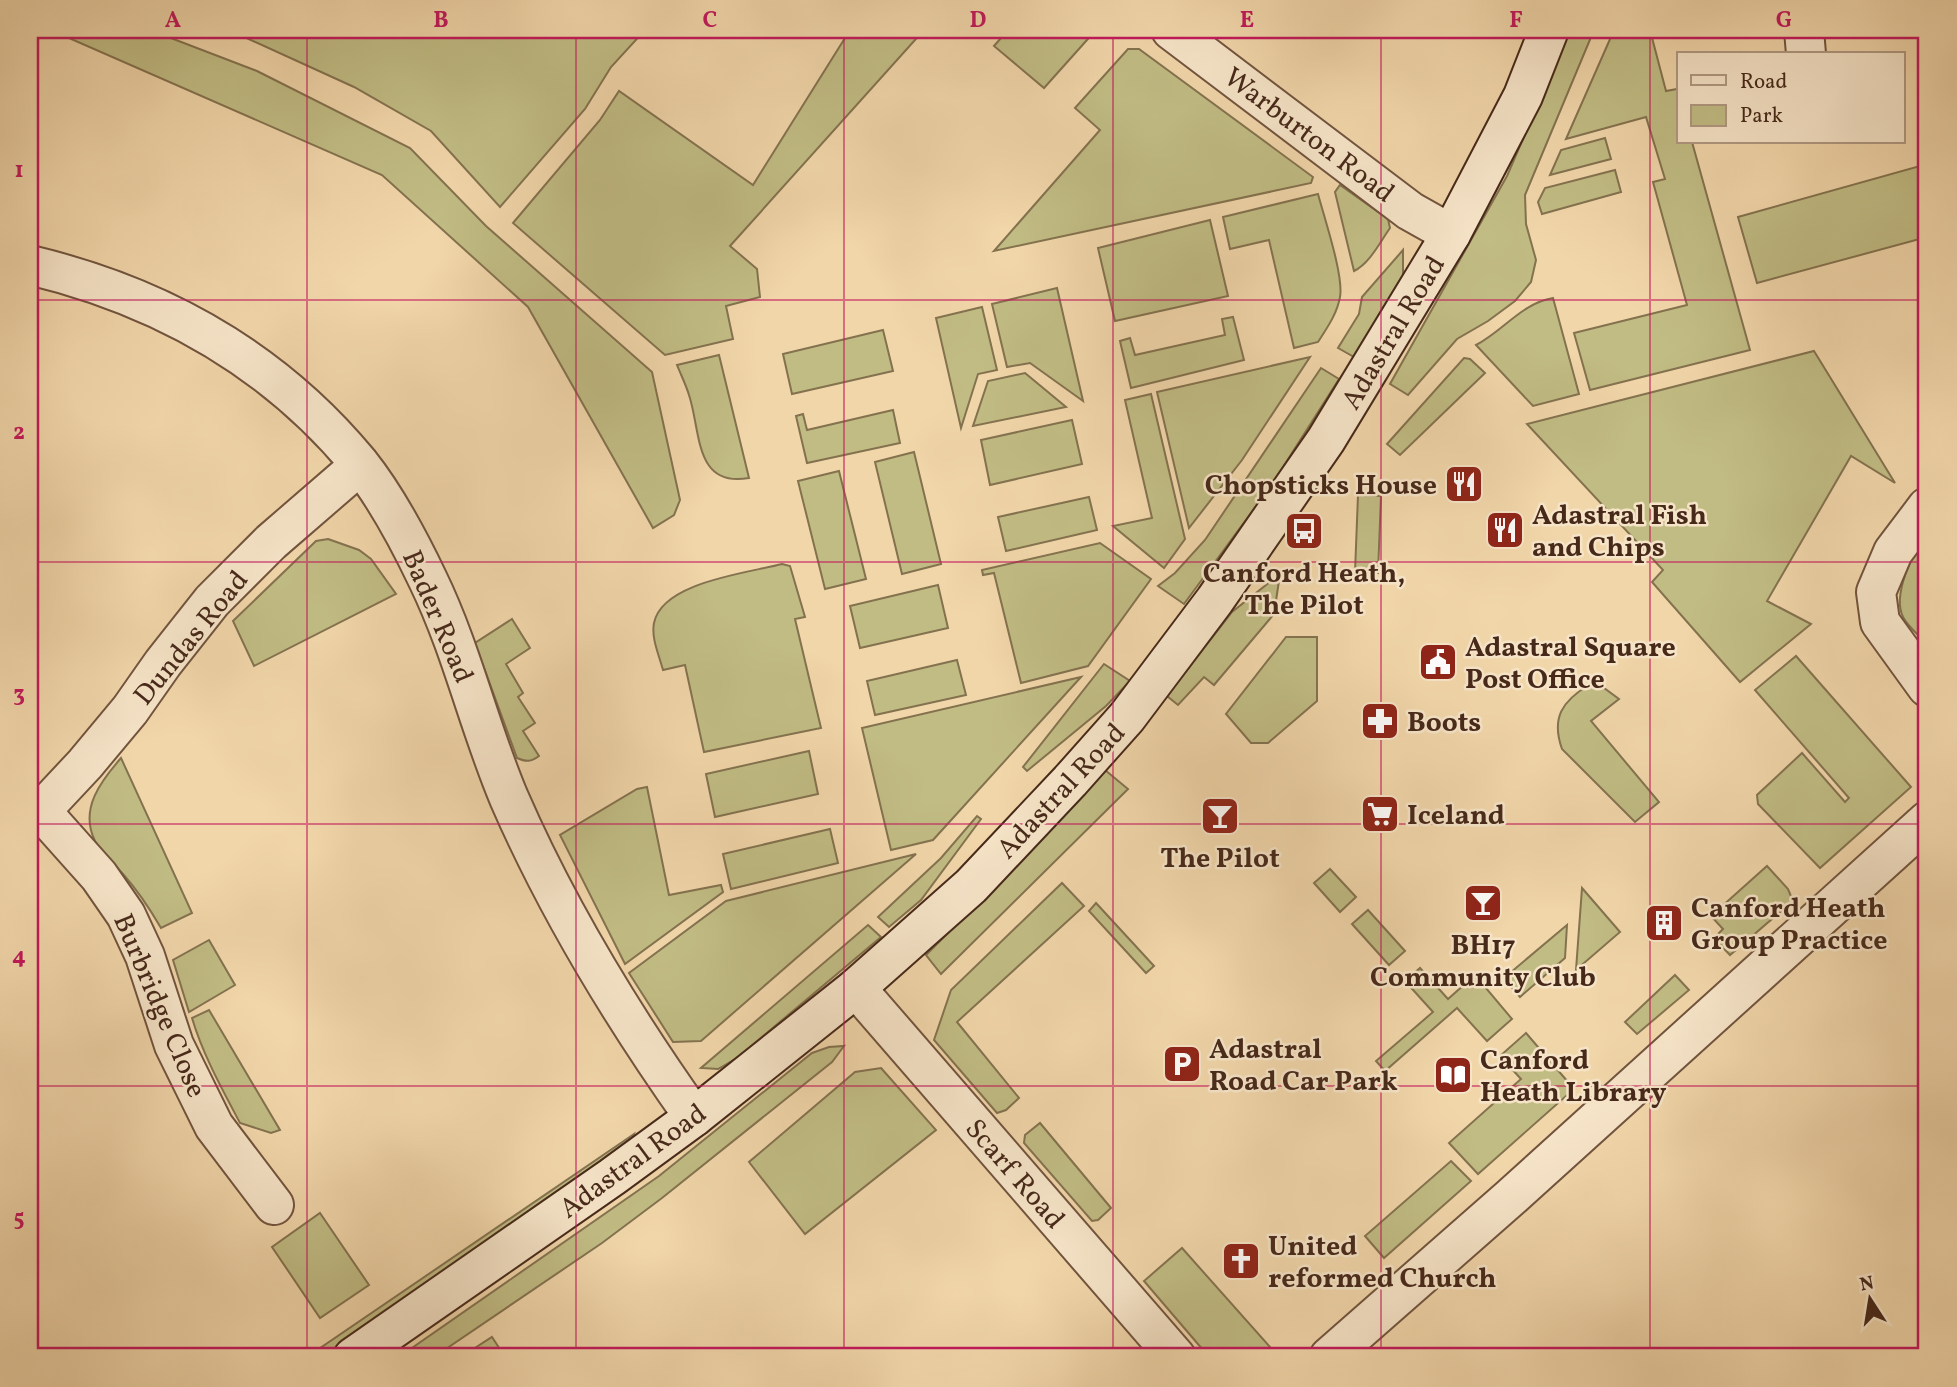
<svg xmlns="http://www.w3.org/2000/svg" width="1957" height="1387" font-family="Vollkorn,serif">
	<rect width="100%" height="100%" fill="#f1d6aa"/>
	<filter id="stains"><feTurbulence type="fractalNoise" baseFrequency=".00286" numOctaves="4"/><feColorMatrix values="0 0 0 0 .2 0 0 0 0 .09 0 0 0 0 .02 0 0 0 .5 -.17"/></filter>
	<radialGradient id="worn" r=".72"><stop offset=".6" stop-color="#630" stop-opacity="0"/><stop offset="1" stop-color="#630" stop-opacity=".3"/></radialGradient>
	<g fill="#c1bc84" stroke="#84724f" stroke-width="2">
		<path d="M30 30H150L257 71 410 148 486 226 652 372 680 500 674 515 653 528 528 307 382 175 53 31Z"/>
		<path d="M229 30H645L611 67 585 109 500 207 431 131 354 87Z"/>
		<path d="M850 30H924L730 246 757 269 760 297 726 306 733 339 665 355 513 223 600 120 619 91 753 185Z"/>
		<path d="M1008 30H1095V31L1044 88 994 46Z"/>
		<path d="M1570 30H1594L1525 195 1526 224 1536 260 1531 282 1515 301 1488 321 1457 339 1408 395 1390 384 1507 176Z"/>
		<path d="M1614 30H1650L1666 91 1677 89 1679 142H1692L1750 350 1590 390 1574 333 1687 305 1653 182 1665 179 1646 117 1566 139Z"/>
		<path d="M1128 49H1139L1313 177 1311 183 994 251 1100 130 1075 108Z"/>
		<path d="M1605 138 1611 159 1550 175 1561 150Z"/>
		<path d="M1927 164V237L1757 283 1738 217Z"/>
		<path d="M1615 170 1621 192 1542 214 1538 202 1545 188Z"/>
		<path d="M1340 185 1388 219 1390 228C1380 242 1370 263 1354 271L1335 192Z"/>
		<path d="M1318 194C1324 217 1344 276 1340 297 1337 314 1327 328 1318 342L1294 348 1269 240 1230 249 1223 217Z"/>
		<path d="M1210 220 1228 296 1115 321 1098 248Z"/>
		<path d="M1403 250V278L1354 357 1338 348 1359 314 1362 297Z"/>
		<path d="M1057 288 1083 401 1030 363 1007 367 992 304Z"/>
		<path d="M1553 298 1579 394 1533 406 1476 345C1503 331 1522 303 1553 298Z"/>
		<path d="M982 307 997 370 978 374 961 428 936 318Z"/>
		<path d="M1233 317 1244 360 1131 388 1120 341 1130 338 1135 355 1225 335 1222 319Z"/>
		<path d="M883 330 893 371 792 394 783 354Z"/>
		<path d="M1814 351 1895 483 1851 456 1767 601 1811 624 1740 682 1652 582 1663 570 1527 424Z"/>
		<path d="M719 355 749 478C694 488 701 431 689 395 686 385 681 375 677 365Z"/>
		<path d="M1310 357 1242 460 1189 528 1157 392Z"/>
		<path d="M1464 358 1470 359 1485 373 1400 455 1387 444Z"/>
		<path d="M1321 368 1339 379 1271 486 1184 604 1158 586 1175 573 1205 540Z"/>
		<path d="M1025 373 1066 407 973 426 988 381Z"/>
		<path d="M1151 394 1185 539 1164 568 1113 526 1152 518 1125 400Z"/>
		<path d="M893 410 900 443 807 463 796 416 803 414 807 430Z"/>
		<path d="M1072 420 1082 464 990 485 981 440Z"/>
		<path d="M914 452 941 564 902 574 875 462Z"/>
		<path d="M839 471 866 579 825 589 798 481Z"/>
		<path d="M1358 495 1381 496 1378 573 1355 572Z"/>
		<path d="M1089 497 1097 530 1006 551 998 517Z"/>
		<path d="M1927 535V636L1917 634C1912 629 1906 623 1903 617 1892 595 1913 551 1927 535Z"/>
		<path d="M328 539 359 550 371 559 396 594 254 666 233 621 316 541Z"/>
		<path d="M1100 543 1151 579 1088 666 1021 683 994 573 983 575 982 570Z"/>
		<path d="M782 564 790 566 805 617 795 619 821 728 704 752 685 665 663 670C659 655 651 638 654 623 662 582 748 573 782 564Z"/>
		<path d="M1280 574 1274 614 1214 685 1204 677 1178 705 1167 696 1232 612Z"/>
		<path d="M938 585 948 628 860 648 850 606Z"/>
		<path d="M512 619 530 648 506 664 523 693 518 697 535 723 523 731 539 756C531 762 526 762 517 758L475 643Z"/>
		<path d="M1286 637H1317V701L1268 743H1251L1226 714Z"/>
		<path d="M1796 656 1911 787 1820 868 1758 804 1757 795 1802 753 1845 802 1849 798 1755 690Z"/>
		<path d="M957 660 966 695 875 715 867 681Z"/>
		<path d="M1104 664 1130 681 1106 706 1027 771 1023 767Z"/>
		<path d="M1081 677 933 840 891 850 862 728Z"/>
		<path d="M1589 685 1604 688 1619 699 1591 721 1659 802 1635 822 1562 749C1551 718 1562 701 1589 685Z"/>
		<path d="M809 751 818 794 715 817 706 774Z"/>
		<path d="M121 758 192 913 161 928C150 909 138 891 123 874 114 864 102 854 95 841 79 809 101 781 121 758Z"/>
		<path d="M1105 770 1128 789 941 974 926 955 1021 860Z"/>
		<path d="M647 787 669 895 721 885 723 892 625 964 560 835 637 789Z"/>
		<path d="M977 816 981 819 921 900 889 927 878 917 941 858Z"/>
		<path d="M830 829 838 863 731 889 723 854Z"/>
		<path d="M916 854 701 1041 673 1042 629 973 726 901Z"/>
		<path d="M1767 866 1788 889 1793 901 1730 955 1714 938 1723 929 1711 916Z"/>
		<path d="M1330 869 1356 897 1340 912 1314 883Z"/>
		<path d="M1062 883 1084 906 957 1022 1019 1098 1006 1110 997 1113 934 1040 951 990Z"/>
		<path d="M1582 888 1620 932 1576 970Z"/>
		<path d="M1096 903 1154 966 1146 973 1089 911Z"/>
		<path d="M1368 910 1405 951 1389 965 1352 924Z"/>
		<path d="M868 925 881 937 737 1058 718 1069 701 1068Z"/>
		<path d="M1567 925 1565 958 1520 997 1504 978Z"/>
		<path d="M209 940 235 985 189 1012 173 960Z"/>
		<path d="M1420 968 1448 999 1475 975 1512 1019 1487 1041 1457 1008 1385 1071 1376 1061 1433 1012 1405 981Z"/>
		<path d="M1675 975 1689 990 1637 1034 1625 1022Z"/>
		<path d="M209 1010 280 1130 271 1133 240 1123C222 1089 203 1055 192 1018Z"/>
		<path d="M1526 1033 1574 1089 1478 1174 1449 1143 1521 1079 1500 1056Z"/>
		<path d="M844 1046 832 1062 662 1198 602 1243 434 1357H399L659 1176 812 1053 829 1047Z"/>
		<path d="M881 1068 936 1130 805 1234 749 1162 855 1072Z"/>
		<path d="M1040 1123 1111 1208 1098 1220 1092 1221 1024 1143 1025 1135Z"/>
		<path d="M634 1134 630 1145 618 1156 324 1357H307Z"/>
		<path d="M1451 1161 1471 1181 1384 1258 1365 1236Z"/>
		<path d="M320 1213 369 1285 320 1318 272 1247Z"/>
		<path d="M1182 1248 1277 1355 1274 1357H1209L1144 1281Z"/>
		<path d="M492 1337 505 1357H461Z"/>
	</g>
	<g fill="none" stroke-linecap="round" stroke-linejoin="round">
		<defs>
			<g id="street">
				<path d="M1171 30 1410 211 1451 234"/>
				<path d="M1804 30 1806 54"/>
				<path d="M30 265C160 296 273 359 359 463 387 498 409 540 428 580 462 650 479 727 509 798 558 911 623 1017 694 1117"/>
				<path d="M1927 507 1893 552 1876 592 1880 622 1927 687"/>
				<path d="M41 811 99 876 126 915 145 956 174 1045 214 1126 274 1205"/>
				<path d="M30 820 41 811 85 764 130 710 163 663 212 601 271 542 360 465"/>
				<path d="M856 988 1176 1357"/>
				<path d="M1329 1357 1510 1198 1927 821"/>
			</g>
			<path id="secondary" d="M353 1357 612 1177 694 1117 856 988 971 886 1070 781 1127 717 1215 600 1326 440 1451 234 1523 96 1549 30"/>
		</defs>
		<use href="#street" stroke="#72543e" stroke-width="42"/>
		<use href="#secondary" stroke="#47291a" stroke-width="42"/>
		<use href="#street" stroke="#f6e4c8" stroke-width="38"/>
		<use href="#secondary" stroke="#f6e4c8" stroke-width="38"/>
	</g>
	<path fill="none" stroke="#c2185b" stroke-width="2" stroke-opacity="0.55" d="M307 30V1357M576 30V1357M844 30V1357M1113 30V1357M1381 30V1357M1650 30V1357M30 300H1927M30 562H1927M30 824H1927M30 1086H1927"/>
	<defs>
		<symbol id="restaurant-square" viewBox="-11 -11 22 22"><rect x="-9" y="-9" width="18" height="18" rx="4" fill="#8f2418" stroke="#f6e4c8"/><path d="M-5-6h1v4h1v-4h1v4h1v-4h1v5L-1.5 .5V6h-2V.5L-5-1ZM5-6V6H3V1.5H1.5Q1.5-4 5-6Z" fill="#fff"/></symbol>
		<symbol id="bus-square" viewBox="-11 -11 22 22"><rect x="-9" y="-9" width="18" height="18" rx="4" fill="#8f2418" stroke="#f6e4c8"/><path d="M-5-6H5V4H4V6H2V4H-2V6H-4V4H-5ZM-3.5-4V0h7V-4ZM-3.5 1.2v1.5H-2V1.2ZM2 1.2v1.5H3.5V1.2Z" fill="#fff"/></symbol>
		<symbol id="civic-square" viewBox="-11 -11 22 22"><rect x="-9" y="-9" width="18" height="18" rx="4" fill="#8f2418" stroke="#f6e4c8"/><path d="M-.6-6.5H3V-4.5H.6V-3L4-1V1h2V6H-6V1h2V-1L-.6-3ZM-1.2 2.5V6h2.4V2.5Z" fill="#fff"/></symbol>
		<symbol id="pharmacy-square" viewBox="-11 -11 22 22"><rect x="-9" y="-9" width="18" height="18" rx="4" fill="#8f2418" stroke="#f6e4c8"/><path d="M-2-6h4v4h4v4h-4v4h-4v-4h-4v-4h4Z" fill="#fff"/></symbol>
		<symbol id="supermarket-square" viewBox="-11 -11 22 22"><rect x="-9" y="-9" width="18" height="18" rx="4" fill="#8f2418" stroke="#f6e4c8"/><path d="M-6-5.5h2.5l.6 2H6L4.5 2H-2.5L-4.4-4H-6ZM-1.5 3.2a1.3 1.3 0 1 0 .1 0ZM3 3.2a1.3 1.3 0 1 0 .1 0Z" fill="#fff"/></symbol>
		<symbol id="bar-square" viewBox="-11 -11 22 22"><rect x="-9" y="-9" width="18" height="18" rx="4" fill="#8f2418" stroke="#f6e4c8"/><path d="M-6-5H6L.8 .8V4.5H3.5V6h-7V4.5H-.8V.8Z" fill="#fff"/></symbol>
		<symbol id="building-square" viewBox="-11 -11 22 22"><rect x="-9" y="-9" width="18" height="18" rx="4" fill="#8f2418" stroke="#f6e4c8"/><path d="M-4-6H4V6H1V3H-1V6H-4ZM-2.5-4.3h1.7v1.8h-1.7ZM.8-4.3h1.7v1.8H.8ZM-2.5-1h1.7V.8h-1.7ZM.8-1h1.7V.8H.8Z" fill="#fff"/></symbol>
		<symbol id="parking-square" viewBox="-11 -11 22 22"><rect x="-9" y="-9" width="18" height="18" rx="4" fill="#8f2418" stroke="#f6e4c8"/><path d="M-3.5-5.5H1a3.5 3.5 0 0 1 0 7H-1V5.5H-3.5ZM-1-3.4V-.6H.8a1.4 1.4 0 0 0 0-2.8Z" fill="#fff"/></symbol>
		<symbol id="library-square" viewBox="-11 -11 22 22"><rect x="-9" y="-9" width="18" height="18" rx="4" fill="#8f2418" stroke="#f6e4c8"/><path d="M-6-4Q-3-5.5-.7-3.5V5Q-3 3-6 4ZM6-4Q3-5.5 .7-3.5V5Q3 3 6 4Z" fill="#fff"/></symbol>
		<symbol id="church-square" viewBox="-11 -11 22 22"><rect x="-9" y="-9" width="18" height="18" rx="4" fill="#8f2418" stroke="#f6e4c8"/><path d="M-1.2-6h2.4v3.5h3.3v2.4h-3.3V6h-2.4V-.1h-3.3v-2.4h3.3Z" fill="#fff"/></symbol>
	</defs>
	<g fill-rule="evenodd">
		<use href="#restaurant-square" x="1442" y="462" width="44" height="44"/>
		<use href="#restaurant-square" x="1483" y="508" width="44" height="44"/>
		<use href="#bus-square" x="1282" y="509" width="44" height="44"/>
		<use href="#civic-square" x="1416" y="640" width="44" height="44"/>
		<use href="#pharmacy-square" x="1358" y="699" width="44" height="44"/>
		<use href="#supermarket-square" x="1358" y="792" width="44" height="44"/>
		<use href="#bar-square" x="1198" y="794" width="44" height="44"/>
		<use href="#bar-square" x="1461" y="881" width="44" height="44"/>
		<use href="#building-square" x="1642" y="901" width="44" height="44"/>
		<use href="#parking-square" x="1160" y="1042" width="44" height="44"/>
		<use href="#library-square" x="1431" y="1053" width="44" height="44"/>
		<use href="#church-square" x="1219" y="1239" width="44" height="44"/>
	</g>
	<g text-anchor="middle" stroke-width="5" stroke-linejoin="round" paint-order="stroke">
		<g font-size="28" fill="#47291a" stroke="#f6e4c8">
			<text transform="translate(1310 134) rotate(37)" y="10">Warburton Road</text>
			<text transform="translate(1392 332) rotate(-59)" y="10">Adastral Road</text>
			<text transform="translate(439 616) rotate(67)" y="10">Bader Road</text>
			<text transform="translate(190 637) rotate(-51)" y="10">Dundas Road</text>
			<text transform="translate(1060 790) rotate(-47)" y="10">Adastral Road</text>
			<text transform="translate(161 1005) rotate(67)" y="10">Burbridge Close</text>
			<text transform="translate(632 1160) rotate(-36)" y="10">Adastral Road</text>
			<text transform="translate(1016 1173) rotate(49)" y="10">Scarf Road</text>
		</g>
		<g font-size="28" font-weight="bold" fill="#47291a" stroke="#f6e4c8" text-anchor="start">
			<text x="1437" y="494" text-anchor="end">Chopsticks House</text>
			<text x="1532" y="524">Adastral Fish<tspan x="1532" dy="32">and Chips</tspan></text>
			<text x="1304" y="582" text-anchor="middle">Canford Heath,<tspan x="1304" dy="32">The Pilot</tspan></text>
			<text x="1465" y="656">Adastral Square<tspan x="1465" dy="32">Post Office</tspan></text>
			<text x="1407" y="731">Boots</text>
			<text x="1407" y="824">Iceland</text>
			<text x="1220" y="867" text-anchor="middle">The Pilot</text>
			<text x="1691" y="917">Canford Heath<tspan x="1691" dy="32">Group Practice</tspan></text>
			<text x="1483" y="954" text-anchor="middle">BH17<tspan x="1483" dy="32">Community Club</tspan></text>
			<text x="1209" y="1058">Adastral<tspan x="1209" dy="32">Road Car Park</tspan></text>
			<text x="1480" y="1069">Canford<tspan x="1480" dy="32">Heath Library</tspan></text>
			<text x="1268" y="1255">United<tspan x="1268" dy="32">reformed Church</tspan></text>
		</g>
	</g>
	<rect width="1957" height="1387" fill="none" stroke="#f1d6aa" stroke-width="77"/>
	<rect x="1677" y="52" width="228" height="91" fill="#f6e4c8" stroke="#b09982" stroke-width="2"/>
	<rect x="1691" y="75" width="35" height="10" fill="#f6e4c8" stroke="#b09982" stroke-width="2"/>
	<text x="1740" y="88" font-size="21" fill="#47291a">Road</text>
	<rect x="1691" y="105" width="35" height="21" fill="#c1bc84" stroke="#b09982" stroke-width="2"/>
	<text x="1740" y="122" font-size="21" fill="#47291a">Park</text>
	<g transform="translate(1870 1299) rotate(348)" stroke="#f6e4c8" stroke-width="5" paint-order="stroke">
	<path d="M0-5L12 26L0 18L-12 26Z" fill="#47291a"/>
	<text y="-10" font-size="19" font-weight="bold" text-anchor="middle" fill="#47291a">N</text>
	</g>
	<rect x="38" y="38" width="1880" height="1310" fill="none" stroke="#c2185b" stroke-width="2.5"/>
	<g font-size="23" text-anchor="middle" font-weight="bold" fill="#c2185b">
		<text x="173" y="27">A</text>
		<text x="441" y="27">B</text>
		<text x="710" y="27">C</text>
		<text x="978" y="27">D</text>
		<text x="1247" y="27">E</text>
		<text x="1516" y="27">F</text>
		<text x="1784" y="27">G</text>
		<text x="19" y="177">1</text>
		<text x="19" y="439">2</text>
		<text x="19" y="701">3</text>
		<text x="19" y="963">4</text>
		<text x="19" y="1225">5</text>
	</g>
	<rect width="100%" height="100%" filter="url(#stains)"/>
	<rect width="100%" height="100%" fill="url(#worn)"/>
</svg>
